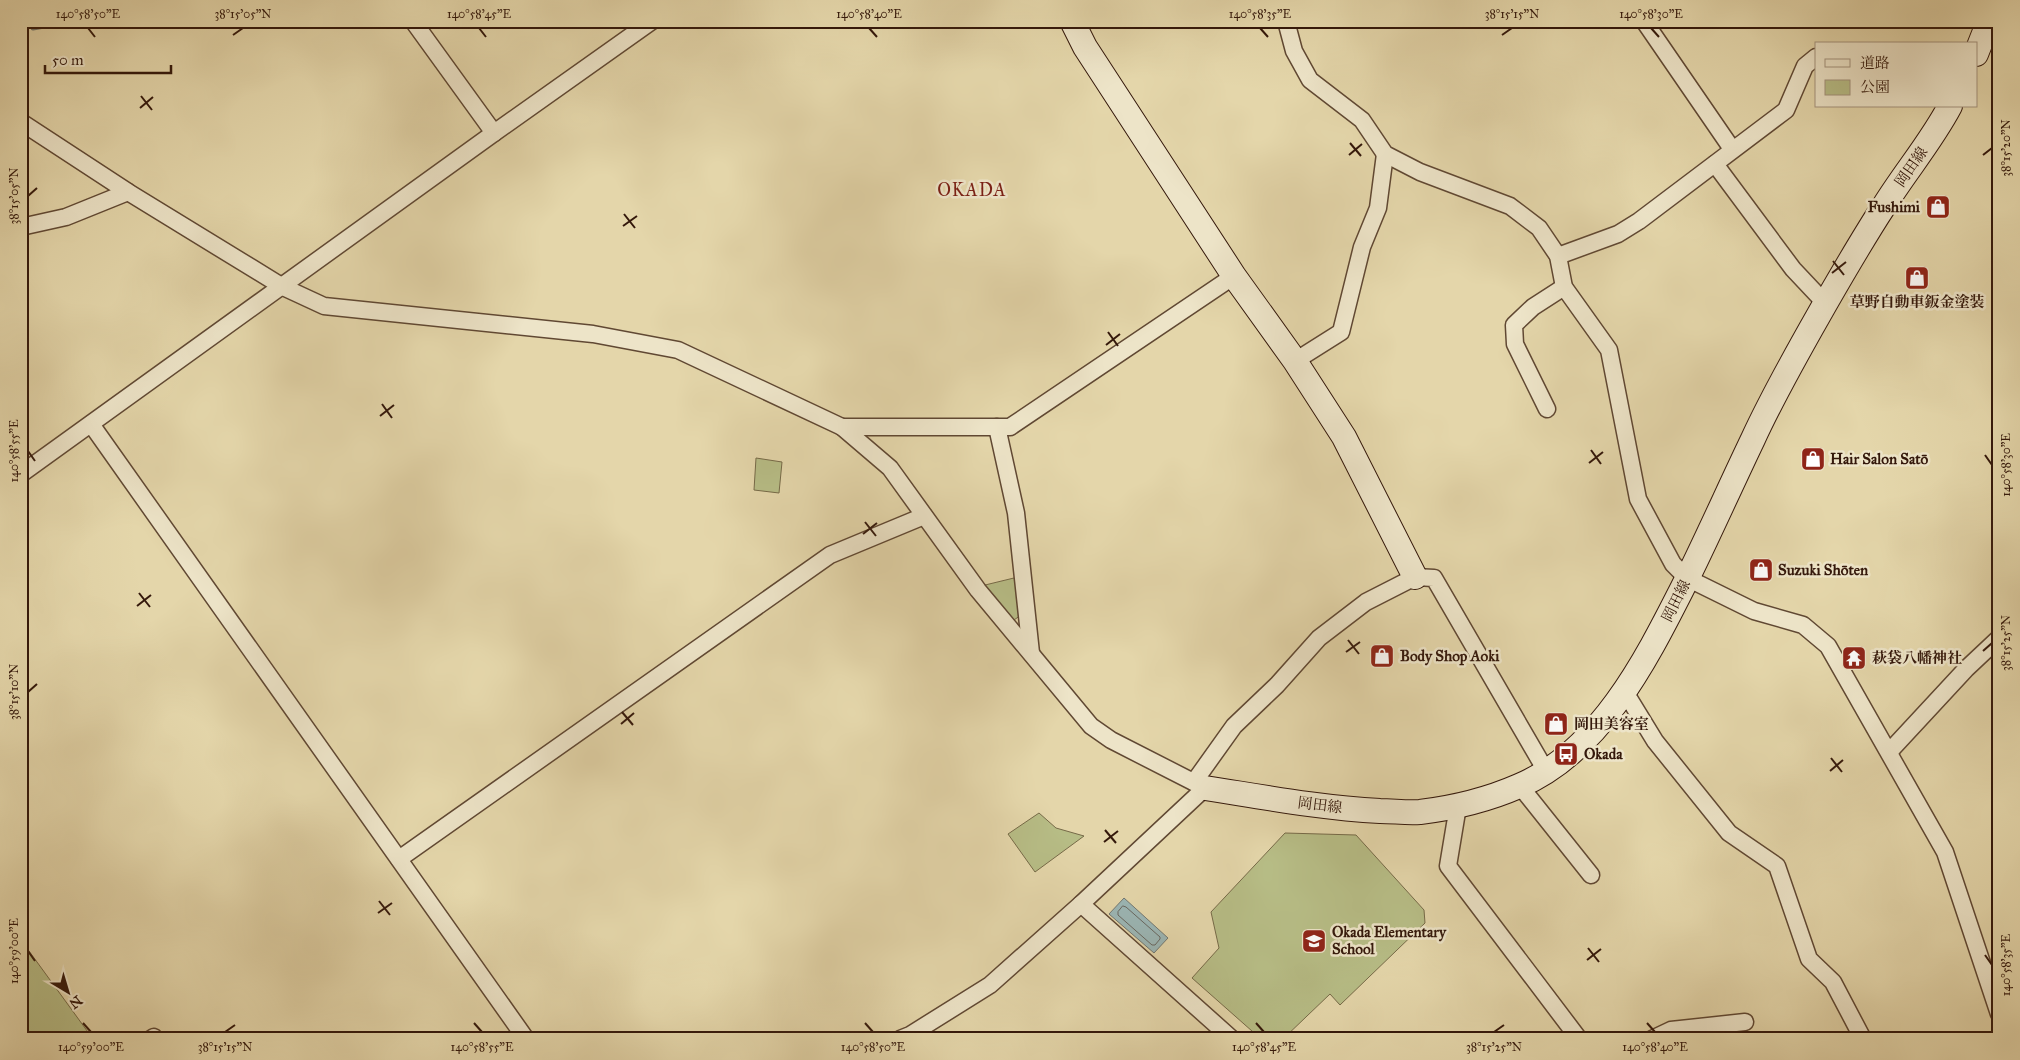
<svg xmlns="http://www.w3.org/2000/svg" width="2020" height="1060" font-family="'IM FELL Great Primer','Noto Serif JP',serif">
	<rect width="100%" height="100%" fill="#e4d6aa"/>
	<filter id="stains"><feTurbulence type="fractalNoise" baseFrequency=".004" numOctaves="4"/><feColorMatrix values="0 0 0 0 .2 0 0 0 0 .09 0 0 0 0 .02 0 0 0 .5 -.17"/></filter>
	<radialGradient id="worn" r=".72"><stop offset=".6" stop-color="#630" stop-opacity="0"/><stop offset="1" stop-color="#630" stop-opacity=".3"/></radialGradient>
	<g fill="#b7bd86" stroke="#766a48">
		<path d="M756 458 782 462 779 493 754 490Z"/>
		<path d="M1018 577 1021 615 1014 620 981 586Z"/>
		<path d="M1039 813 1056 828 1084 836 1035 872 1008 834Z"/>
		<path d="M1285 833 1356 835 1424 910 1425 923 1340 1005 1330 994 1283 1039H1261L1192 978 1219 948 1211 912Z"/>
		<path d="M21 940 93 1039H21Z"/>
	</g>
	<path fill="#9bb6b5" stroke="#727771" d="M1124 898 1168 938 1154 953 1109 914Z"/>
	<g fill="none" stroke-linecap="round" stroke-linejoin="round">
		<path stroke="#686760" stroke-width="1" d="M1123 906 1126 907 1160 937V939L1155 945H1152L1118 915V912Z"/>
		<path stroke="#727771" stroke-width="5" d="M33 28 72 21"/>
		<defs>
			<g id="street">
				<path d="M413 21 494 133"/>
				<path d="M1286 21 1294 51 1310 80 1362 120 1385 154 1420 172 1510 206 1539 228 1558 256 1564 287 1609 350 1638 499 1673 564 1687 578 1754 611 1803 625 1828 646 1945 852 1999 1014"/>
				<path d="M1644 21 1732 149"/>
				<path d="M21 122 128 192 283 287 324 306 593 334 678 350 842 427 890 468 978 590 1091 726 1111 740 1205 788 1081 904 990 985 910 1035 900 1039"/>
				<path d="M1715 164 1793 269 1825 303"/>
				<path d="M21 227 66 217 128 192"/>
				<path d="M1558 256 1618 234 1639 221 1786 110 1805 66 1816 57"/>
				<path d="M1295 361 1341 332 1362 247 1378 208 1385 154"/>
				<path d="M1547 409 1515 344 1514 325 1533 307 1564 287"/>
				<path d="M91 424 526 1039"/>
				<path d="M842 427H997"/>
				<path d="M21 474 494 133 652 21"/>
				<path d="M1031 653 1016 513 997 427H1010L1234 276"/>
				<path d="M1625 692 1655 741 1729 833 1777 866 1809 959 1833 982 1863 1039"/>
				<path d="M1889 752 1966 669 1999 638"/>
				<path d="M1194 782 1234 726 1277 685 1319 638 1366 602 1415 577 1434 578 1546 771"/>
				<path d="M1520 786 1591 875"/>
				<path d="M1458 806 1448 866 1579 1039"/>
				<path d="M399 859 830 555 924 516"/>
				<path d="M1081 904 1232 1039"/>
				<path d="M151 1039 154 1037 155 1039"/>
				<path d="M1652 1039 1671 1030 1745 1022"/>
			</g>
			<g id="secondary">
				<path d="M1072 21 1085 47 1234 276 1295 361 1344 437 1415 577"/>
				<path d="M1976 54 1989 21"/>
				<path d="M1205 788C1263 797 1321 808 1380 811 1393 811 1407 813 1420 812 1453 808 1487 800 1519 786 1599 752 1645 662 1682 589 1707 539 1729 489 1753 439 1774 393 1800 348 1825 304 1844 271 1863 238 1884 206 1905 172 1931 142 1950 106"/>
			</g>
		</defs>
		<use href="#street" stroke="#604833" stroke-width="19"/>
		<use href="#secondary" stroke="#34180b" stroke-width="26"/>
		<use href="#street" stroke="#ede4c8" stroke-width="16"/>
		<use href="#secondary" stroke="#ede4c8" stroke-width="24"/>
	</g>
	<path fill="none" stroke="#34180b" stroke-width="2" d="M88 28 95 37M479 28 486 37M869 28 877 37M1260 28 1268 37M1651 28 1659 37M233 35 243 28M1502 35 1512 28M141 96 152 110M140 108 153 97M1350 143 1361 156M1349 155 1362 144M1983 155 1992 148M28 196 37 188M624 214 635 228M623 226 637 216M1833 261 1844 275M1832 273 1846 262M1108 332 1118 346M1106 345 1120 334M382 404 392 418M380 416 394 405M1591 450 1601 464M28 451 35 461M1985 455 1992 465M1589 463 1603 452M865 522 876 536M863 534 877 523M139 593 150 607M137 606 151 595M1348 640 1359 654M1983 651 1992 643M1346 652 1360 642M28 692 37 684M622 712 633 725M621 724 634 713M1831 758 1842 772M1830 771 1843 760M1105 830 1116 843M1104 842 1118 831M379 901 390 915M378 913 392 903M1588 948 1599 962M28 951 35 961M1985 955 1992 965M1587 960 1601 949M83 1023 91 1032M474 1023 482 1032M865 1023 873 1032M1256 1023 1264 1032M1647 1023 1655 1032M225 1032 235 1025M1494 1032 1504 1025"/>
	<defs>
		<symbol id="shop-square" viewBox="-11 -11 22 22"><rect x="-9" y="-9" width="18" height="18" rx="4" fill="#8f2418" stroke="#ede4c8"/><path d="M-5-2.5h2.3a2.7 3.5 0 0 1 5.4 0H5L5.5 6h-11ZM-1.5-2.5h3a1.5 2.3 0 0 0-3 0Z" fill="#fff"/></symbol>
		<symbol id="temple-square" viewBox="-11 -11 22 22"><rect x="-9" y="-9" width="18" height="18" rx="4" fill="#8f2418" stroke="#ede4c8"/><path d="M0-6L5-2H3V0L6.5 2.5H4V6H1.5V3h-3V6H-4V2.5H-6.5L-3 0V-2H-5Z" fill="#fff"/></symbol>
		<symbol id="bus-square" viewBox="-11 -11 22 22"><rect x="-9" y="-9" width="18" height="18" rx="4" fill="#8f2418" stroke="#ede4c8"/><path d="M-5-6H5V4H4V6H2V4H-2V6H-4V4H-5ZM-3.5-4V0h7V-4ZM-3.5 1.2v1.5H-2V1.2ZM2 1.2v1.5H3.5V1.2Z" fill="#fff"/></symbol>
		<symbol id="school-square" viewBox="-11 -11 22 22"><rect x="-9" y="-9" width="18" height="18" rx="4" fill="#8f2418" stroke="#ede4c8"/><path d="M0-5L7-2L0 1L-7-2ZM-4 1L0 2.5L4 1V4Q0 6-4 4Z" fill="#fff"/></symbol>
	</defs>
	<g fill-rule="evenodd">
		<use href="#shop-square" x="1924" y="193" width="28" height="28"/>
		<use href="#shop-square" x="1903" y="264" width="28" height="28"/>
		<use href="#shop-square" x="1799" y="445" width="28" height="28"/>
		<use href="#shop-square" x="1747" y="556" width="28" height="28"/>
		<use href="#shop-square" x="1368" y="642" width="28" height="28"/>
		<use href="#temple-square" x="1840" y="644" width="28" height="28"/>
		<use href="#shop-square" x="1542" y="710" width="28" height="28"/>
		<use href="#bus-square" x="1552" y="740" width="28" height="28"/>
		<use href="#school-square" x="1300" y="927" width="28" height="28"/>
	</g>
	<g text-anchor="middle" stroke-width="5" stroke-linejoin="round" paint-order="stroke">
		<g font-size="15" fill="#34180b" stroke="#ede4c8">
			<text transform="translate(1911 167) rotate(-55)" y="5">岡田線</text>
			<text transform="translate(1676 601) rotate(-63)" y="5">岡田線</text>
			<text transform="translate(1320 805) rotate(7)" y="5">岡田線</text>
		</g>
		<g font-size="15" font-weight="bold" fill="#34180b" stroke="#ede4c8" text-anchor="start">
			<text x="1920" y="212" text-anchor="end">Fushimi</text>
			<text x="1917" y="307" text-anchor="middle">草野自動車鈑金塗装</text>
			<text x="1830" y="464">Hair Salon Satō</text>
			<text x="1778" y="575">Suzuki Shōten</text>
			<text x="1400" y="661">Body Shop Aoki</text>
			<text x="1872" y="663">萩袋八幡神社</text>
			<text x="1574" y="729">岡田美容室</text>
			<text x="1584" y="759">Okada</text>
			<text x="1332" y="937">Okada Elementary<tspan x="1332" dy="17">School</tspan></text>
		</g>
		<g font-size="18" letter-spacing="1" fill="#7a1f14" stroke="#ede4c8">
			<text x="972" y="196">OKADA</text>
		</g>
	</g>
	<rect width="2020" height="1060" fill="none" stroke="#e4d6aa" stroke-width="55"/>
	<rect x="1815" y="42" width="162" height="65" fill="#ede4c8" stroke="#a3927c"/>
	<rect x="1825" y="59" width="25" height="8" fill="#ede4c8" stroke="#a3927c"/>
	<text x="1860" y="68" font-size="15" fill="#34180b">道路</text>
	<rect x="1825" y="80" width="25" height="15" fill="#b7bd86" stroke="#a3927c"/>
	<text x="1860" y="92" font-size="15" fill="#34180b">公園</text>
	<g transform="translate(68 992) rotate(142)" stroke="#ede4c8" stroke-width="4" paint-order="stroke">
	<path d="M0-4L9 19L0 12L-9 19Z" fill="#34180b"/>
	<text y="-8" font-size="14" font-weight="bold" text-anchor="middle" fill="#34180b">N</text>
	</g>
	<path d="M45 65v8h126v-8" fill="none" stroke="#34180b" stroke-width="2.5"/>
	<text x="52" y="65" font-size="15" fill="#34180b" stroke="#ede4c8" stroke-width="4" paint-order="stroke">50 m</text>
	<rect x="28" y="28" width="1964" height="1004" fill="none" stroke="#34180b" stroke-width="2"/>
	<g font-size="12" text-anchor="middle" fill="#34180b">
		<text x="88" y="18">140°58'50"E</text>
		<text x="243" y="18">38°15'05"N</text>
		<text x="479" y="18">140°58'45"E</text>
		<text x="869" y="18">140°58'40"E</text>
		<text x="1260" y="18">140°58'35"E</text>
		<text x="1512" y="18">38°15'15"N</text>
		<text x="1651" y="18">140°58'30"E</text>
		<text transform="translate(2006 148) rotate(-90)" y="4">38°15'20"N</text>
		<text transform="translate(14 196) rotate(-90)" y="4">38°15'05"N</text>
		<text transform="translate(14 451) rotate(-90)" y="4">140°58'55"E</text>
		<text transform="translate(2006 465) rotate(-90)" y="4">140°58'30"E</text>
		<text transform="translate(2006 643) rotate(-90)" y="4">38°15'25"N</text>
		<text transform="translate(14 692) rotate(-90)" y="4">38°15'10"N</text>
		<text transform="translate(14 951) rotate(-90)" y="4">140°59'00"E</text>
		<text transform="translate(2006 965) rotate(-90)" y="4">140°58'35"E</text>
		<text x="91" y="1051">140°59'00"E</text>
		<text x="225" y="1051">38°15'15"N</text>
		<text x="482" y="1051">140°58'55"E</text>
		<text x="873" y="1051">140°58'50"E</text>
		<text x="1264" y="1051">140°58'45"E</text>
		<text x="1494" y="1051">38°15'25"N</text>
		<text x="1655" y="1051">140°58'40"E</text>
	</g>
	<rect width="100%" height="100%" filter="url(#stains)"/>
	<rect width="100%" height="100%" fill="url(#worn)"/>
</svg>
